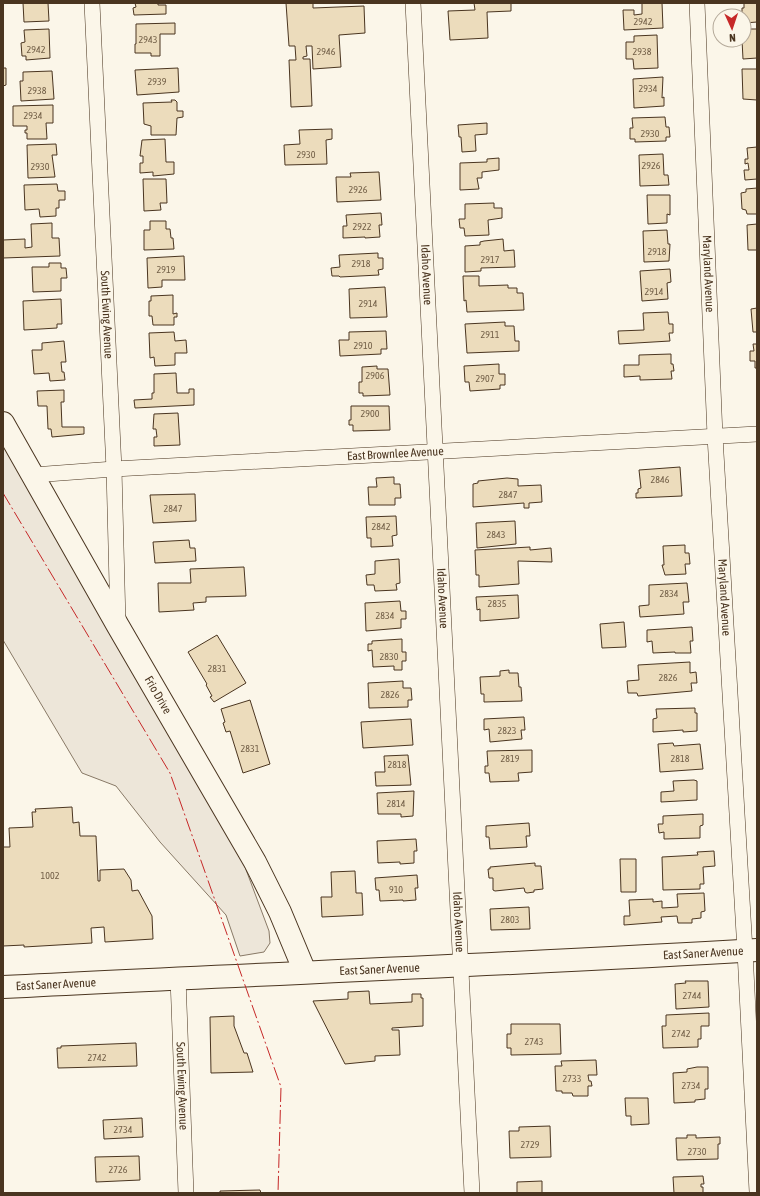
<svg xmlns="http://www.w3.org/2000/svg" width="760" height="1196" font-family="'Asap Condensed',sans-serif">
	<rect width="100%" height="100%" fill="#fbf6e9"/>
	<path fill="#ede6d9" stroke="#887966" d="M3 444 242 859 269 931 270 943 264 952 240 956 226 915 160 842 116 786 82 773 3 640Z"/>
	<g fill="#ecdcbc" stroke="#4a3520">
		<path d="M23 3H48L49 21 24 22Z"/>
		<path d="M135 3H158V5H166V14L134 15 133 8 136 7Z"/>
		<path d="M286 3H313V8L364 6 365 33 339 35 341 67 313 69 312 46H306L307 56 303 57V59H310L312 106 291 107 289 60H296L295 46H289Z"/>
		<path d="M474 3H511V11L487 12 488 38 450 40 448 11 475 10Z"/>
		<path d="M642 3H662L663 28 624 30 623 10H634V15L642 14Z"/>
		<path d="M744 3H757V22L744 23V16H742V8H744Z"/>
		<path d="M175 23V34H160V56H151V53H135V44H136V24Z"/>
		<path d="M49 29 50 58 26 60V56H22L21 43 25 42 24 30Z"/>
		<path d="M744 29H757V58L743 59 742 40H744Z"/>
		<path d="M657 35 658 68 634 69 633 59H626V42H634V36Z"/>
		<path d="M3 68H6V85L3 86Z"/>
		<path d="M178 68 179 92 137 95 135 70Z"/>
		<path d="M742 69H757V100L743 99Z"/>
		<path d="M52 71 54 99 21 101 20 81H23V72Z"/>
		<path d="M663 77 662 98 664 97V106L634 108 633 79Z"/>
		<path d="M171 100H175L177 102V111H183V117L177 118 176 135H151V126L144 124 143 103 172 102Z"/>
		<path d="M53 105V123H46L47 139H27V133H25V130H27V126H13V106Z"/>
		<path d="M665 117 666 127H669L670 137H666V141L635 142V139H630V128H633L632 118Z"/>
		<path d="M487 123V134L475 135 476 151 462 152 461 137H459L458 125Z"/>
		<path d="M332 129V139L326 140 327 164 285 165 284 145 300 144 299 130Z"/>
		<path d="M165 139 166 162H174V174L153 176V172L140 173V163H143V156H140L142 140Z"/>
		<path d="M56 144 57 155H52L55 177 28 178 27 145Z"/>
		<path d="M757 147V179L745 180 744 170H749L748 163 745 164V159H748L747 148Z"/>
		<path d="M663 154 664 175H668L669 185 640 186 639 155Z"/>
		<path d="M499 158V170L482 172V178H477L479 189 460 190V163L487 162V159Z"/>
		<path d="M379 172 381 200 337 202 336 177H351L350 173Z"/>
		<path d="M143 179H166L167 203H160L161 210 144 211Z"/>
		<path d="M57 184 58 191H65V200H59V208H56V216L40 217 39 209 25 210 24 185Z"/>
		<path d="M757 188V214H747L746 210 742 209 741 193 746 192V189Z"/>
		<path d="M647 195H670V215L667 214V223L648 224Z"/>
		<path d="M494 203V208H502V218L488 220 489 235 465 236 464 228H460L459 219H465V204Z"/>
		<path d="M381 213 382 225H379L380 237 365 238V237L343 238V226H347L346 215Z"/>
		<path d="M150 221H166V229H170L171 238H173L174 249 144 250V230H150Z"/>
		<path d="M52 223V238H59L60 256 3 258V234V240L25 239V248L32 247 31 224Z"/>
		<path d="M757 224V250H748L747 225Z"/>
		<path d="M667 230 668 244H670L669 261 644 262 643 231Z"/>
		<path d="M503 239 504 251 514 250 515 267 481 268V271L465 272V246L480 245V242L484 241Z"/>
		<path d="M378 253V258H383V269L378 270 379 275 340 277 339 276H332L331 268 340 267 339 255Z"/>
		<path d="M184 256 185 280H162V287L148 288 147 258Z"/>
		<path d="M49 263H61V268H66L67 278H61V291L33 292 32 267H49Z"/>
		<path d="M670 269 671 282 667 283 668 299 642 301 640 271Z"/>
		<path d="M463 276H479V286L508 285V288H517V293H523L524 310 467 312 466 300 464 301Z"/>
		<path d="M385 287 387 317 350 318 349 289Z"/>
		<path d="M173 295V314L177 313V317H174V325H153L152 316H149V301H151V296Z"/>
		<path d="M61 299 62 324H57V328L24 330 23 301Z"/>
		<path d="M757 308V332H753L751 309Z"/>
		<path d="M668 312 669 324H673V333H669L670 341 619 344 618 331 644 330 643 313Z"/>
		<path d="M505 322V326H514L515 341H519V351L467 353 465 324Z"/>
		<path d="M386 331 387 349H381V354L340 356 339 340H349V332Z"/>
		<path d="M174 332 175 341 186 340 187 353H175V365L155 366 154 357 150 358 149 333Z"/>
		<path d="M64 341 66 362H61L62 372H64L65 380 50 381 49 373 34 374 32 350H42V343Z"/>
		<path d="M753 344H757V368H755V361H750V351H754Z"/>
		<path d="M671 354V364H673L674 371H671L672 379 640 380V376L624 377V365H639V355Z"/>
		<path d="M499 364V374H505V385H500V389L470 391 469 382H465L464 366Z"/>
		<path d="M377 366V369H388L390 395 363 396V393H359V382H362V367Z"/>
		<path d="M176 373 177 393H189V389H194V405L135 408 134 400 152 399V393H154V374Z"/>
		<path d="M64 390V402H61L62 427H84V434L52 437 51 429H48L47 406H38L37 391Z"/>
		<path d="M351 406H389L390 430 353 431V425H349V420H351Z"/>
		<path d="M178 413 180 445 154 446V437H157L156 429H153L154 414Z"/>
		<path d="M680 467 682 496 636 498V493H638V489L641 488 639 470Z"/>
		<path d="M394 477V484H400L401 498H395V505H369L368 487H377L376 478Z"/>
		<path d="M507 478 518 479V486L541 485 542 502 529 503V508H524V503L473 507V484L478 483V481Z"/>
		<path d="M195 494 196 521 153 523 150 495Z"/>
		<path d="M396 516 397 535 392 536 393 546 371 547V538H367L366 517Z"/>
		<path d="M515 521 516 544 477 548 476 523Z"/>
		<path d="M189 540 190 548H195L196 561 155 563 153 542Z"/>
		<path d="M685 545V553H689L690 564H685L686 574 665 575 662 565H664L663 546Z"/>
		<path d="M530 547V550L551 548 552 562 518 561 519 584 479 587V575H476L475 550Z"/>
		<path d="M399 559 400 583 396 584 397 590 375 591 374 585H367L366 575 375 574V561Z"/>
		<path d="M244 567 246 596 206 597V602L193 603 194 610 159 612 158 583H191L190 569Z"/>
		<path d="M687 583 689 602H683L684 614 640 617 639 606 649 605V585Z"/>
		<path d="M518 595 519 618 480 621V609L477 610 476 597Z"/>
		<path d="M400 601 401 611H406V619H401V628L366 631 365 603Z"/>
		<path d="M624 622 626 647 602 648 600 624Z"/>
		<path d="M692 627 693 641H690L691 653H675V652L653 653 652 641 647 642V630Z"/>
		<path d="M217 635 246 683 214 702 210 697 212 696 206 685 207 684 188 652Z"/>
		<path d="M402 639V652H406V661H402V670H394V666L373 667 372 650 368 651V644H372V641Z"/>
		<path d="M690 662V673L696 672 697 683H691L692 691 638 696 637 693H628L627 681 639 680 638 665Z"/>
		<path d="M509 670V673H518L519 687H521L522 701 484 702V694H481L480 677 500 676V671Z"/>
		<path d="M403 681V688H411L412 700H408V707L369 708 368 683Z"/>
		<path d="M250 700 270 764 243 773 230 731 226 732 223 723 225 722 221 709Z"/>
		<path d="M695 708V713H697V731L683 732V730L653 732V719L657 718 656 709Z"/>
		<path d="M524 717 525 730H521L522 739 490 742 489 729 484 730V719Z"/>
		<path d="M411 719 413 745 363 748 361 722Z"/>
		<path d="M673 743 674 746 700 744 703 769 660 772 658 744Z"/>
		<path d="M532 750V772L518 773 519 781 490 782 489 773H485V766H488L487 751Z"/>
		<path d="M408 755 411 785 376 786 375 772H385L384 756Z"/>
		<path d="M694 780 697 781V800L661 802V792L674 791 673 781Z"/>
		<path d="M414 791 413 816 401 817V814H378L377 793Z"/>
		<path d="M72 807 73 823 79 822 80 836H96L98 881H100V870L124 869 131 880 132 891 138 890 152 916 153 939 105 942 104 927 91 928 92 943 24 947V945L3 946V847H10L9 828 33 827 32 812H36L35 809Z"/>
		<path d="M703 814V825L700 826V838L664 839V832L659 833 658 824H663V816Z"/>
		<path d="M529 823 530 836H526L527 847 490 849 489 837H486V826Z"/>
		<path d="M416 839 417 851H414V863L400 864V862L378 863 377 841Z"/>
		<path d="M714 851 715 866 703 867 704 884H700V889L663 890 662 857 698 855 697 852Z"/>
		<path d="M620 859H636V892H621Z"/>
		<path d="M535 863V866H541L543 889 534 890V892L527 893 525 892 524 888 495 891 493 890V878H489L488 869H490V867Z"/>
		<path d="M355 871 356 893H362L363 915 322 917 321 897H332L331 872Z"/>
		<path d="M417 875 418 888H415L416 900 403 901V900L380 901 379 890H376L375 878Z"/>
		<path d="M704 893 705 911 701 912V918L692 919V923H678L677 916 661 917 662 922 624 925V916H630L629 900 653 899V902L662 901V908L678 907 677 894Z"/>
		<path d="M529 907 530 929 491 930 490 909Z"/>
		<path d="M685 981H708L709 1007 676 1009 675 984 686 983Z"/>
		<path d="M369 991 370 1004 412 1002V994H421V998H423V1026L392 1028V1030H399L400 1055 375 1056V1061L345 1064 313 1001 348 999V992Z"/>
		<path d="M709 1013V1026H701V1039H698V1047L663 1048 662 1026H666V1015Z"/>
		<path d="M234 1016V1026L244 1053H247L253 1072 211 1073 210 1017Z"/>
		<path d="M511 1024H560L561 1054 511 1055V1048H507V1034H511Z"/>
		<path d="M136 1043 137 1066 58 1068 57 1048H61V1046Z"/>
		<path d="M596 1060 597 1075H588L589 1081H591L592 1086H588V1096H573L572 1093H562V1091H556L555 1066H562L561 1061Z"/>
		<path d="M697 1067H708V1089H705V1099L695 1100V1102L674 1103 673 1073 687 1072V1069Z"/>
		<path d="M625 1098H648L649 1124 631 1125V1116H626Z"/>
		<path d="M142 1118 143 1137 104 1139 103 1120Z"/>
		<path d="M550 1126 551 1157 510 1158 509 1131H519V1127Z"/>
		<path d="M687 1135H696V1138L720 1137V1144H718V1159L677 1160 676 1138H687Z"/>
		<path d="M139 1156 140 1180 96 1182 95 1157Z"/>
		<path d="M703 1176 704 1184H701V1187H703V1193H674L673 1177Z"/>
		<path d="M542 1181V1193H517V1182Z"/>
		<path d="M260 1190 261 1193H220V1191Z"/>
	</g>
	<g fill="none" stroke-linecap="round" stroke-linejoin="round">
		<defs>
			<g id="street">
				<path id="s1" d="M92 3 114 469 118 623"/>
				<path id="s2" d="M413 3 472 1193"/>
				<path id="s3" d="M697 3 715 436 745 951 757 1192"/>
				<path id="s4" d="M33 475 114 469 757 434"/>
				<path id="s5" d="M178 978 186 1193"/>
			</g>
			<g id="secondary">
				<path id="s6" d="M3 423 118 626 255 862 280 912 305 972"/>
				<path id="s7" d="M3 987C254 974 506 965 757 950"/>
			</g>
		</defs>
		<use href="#street" stroke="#4a3520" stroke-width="16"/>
		<use href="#secondary" stroke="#4a3520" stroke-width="24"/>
		<use href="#street" stroke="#fbf6e9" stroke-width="15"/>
		<use href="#secondary" stroke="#fbf6e9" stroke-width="22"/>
		<path stroke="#c62828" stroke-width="1" stroke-dasharray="14 3 2 3" stroke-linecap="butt" d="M3 493 170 773 281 1087 278 1193"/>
	</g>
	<g text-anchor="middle" stroke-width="3" stroke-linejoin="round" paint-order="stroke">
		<g font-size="10" fill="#725f47">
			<text x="643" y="25">2942</text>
			<text x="148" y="43">2943</text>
			<text x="36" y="53">2942</text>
			<text x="326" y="55">2946</text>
			<text x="642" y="55">2938</text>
			<text x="157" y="85">2939</text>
			<text x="648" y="92">2934</text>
			<text x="37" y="94">2938</text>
			<text x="33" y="119">2934</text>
			<text x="650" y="137">2930</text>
			<text x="306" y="158">2930</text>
			<text x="651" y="169">2926</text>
			<text x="40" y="170">2930</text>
			<text x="358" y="193">2926</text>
			<text x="362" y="230">2922</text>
			<text x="657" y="255">2918</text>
			<text x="490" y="263">2917</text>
			<text x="361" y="267">2918</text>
			<text x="166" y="273">2919</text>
			<text x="654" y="295">2914</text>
			<text x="368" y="307">2914</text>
			<text x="490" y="338">2911</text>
			<text x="363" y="349">2910</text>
			<text x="375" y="379">2906</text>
			<text x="485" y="382">2907</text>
			<text x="370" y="417">2900</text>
			<text x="660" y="483">2846</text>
			<text x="508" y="498">2847</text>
			<text x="173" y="512">2847</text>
			<text x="381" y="530">2842</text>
			<text x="496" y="538">2843</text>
			<text x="669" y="597">2834</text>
			<text x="497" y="607">2835</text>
			<text x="385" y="619">2834</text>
			<text x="389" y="660">2830</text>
			<text x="217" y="672">2831</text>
			<text x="668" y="681">2826</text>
			<text x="390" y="698">2826</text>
			<text x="507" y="734">2823</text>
			<text x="250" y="752">2831</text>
			<text x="510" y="762">2819</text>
			<text x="680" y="762">2818</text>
			<text x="397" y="768">2818</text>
			<text x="396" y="807">2814</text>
			<text x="50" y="879">1002</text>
			<text x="396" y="893">910</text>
			<text x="510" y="923">2803</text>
			<text x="692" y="999">2744</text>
			<text x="681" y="1037">2742</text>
			<text x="534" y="1045">2743</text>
			<text x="97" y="1061">2742</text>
			<text x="572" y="1082">2733</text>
			<text x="691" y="1089">2734</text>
			<text x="123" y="1133">2734</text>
			<text x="530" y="1148">2729</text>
			<text x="697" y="1155">2730</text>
			<text x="118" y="1173">2726</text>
		</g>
		<g font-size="12" fill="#4a3520" stroke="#fbf6e9">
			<text dy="4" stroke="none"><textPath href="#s2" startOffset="272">Idaho Avenue</textPath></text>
			<text dy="4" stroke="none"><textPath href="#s3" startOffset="271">Maryland Avenue</textPath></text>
			<text dy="4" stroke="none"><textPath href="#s1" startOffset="312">South Ewing Avenue</textPath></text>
			<text dy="4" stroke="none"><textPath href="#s4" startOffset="363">East Brownlee Avenue</textPath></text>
			<text dy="4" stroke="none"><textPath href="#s3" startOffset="595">Maryland Avenue</textPath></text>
			<text dy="4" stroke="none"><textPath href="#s2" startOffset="596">Idaho Avenue</textPath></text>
			<text dy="4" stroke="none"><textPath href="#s6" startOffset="313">Frio Drive</textPath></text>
			<text dy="4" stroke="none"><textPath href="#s2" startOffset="920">Idaho Avenue</textPath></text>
			<text dy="4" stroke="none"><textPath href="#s7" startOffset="701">East Saner Avenue</textPath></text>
			<text dy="4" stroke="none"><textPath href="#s7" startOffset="377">East Saner Avenue</textPath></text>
			<text dy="4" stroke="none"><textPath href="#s7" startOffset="53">East Saner Avenue</textPath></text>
			<text dy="4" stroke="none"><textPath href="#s5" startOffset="108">South Ewing Avenue</textPath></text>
		</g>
	</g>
	<rect width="760" height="1196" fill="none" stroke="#4a3520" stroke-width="8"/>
	<g transform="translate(732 28) rotate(177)"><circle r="19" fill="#fbf6e9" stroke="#b4a999"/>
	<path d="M0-3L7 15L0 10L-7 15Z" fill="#c62828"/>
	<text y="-6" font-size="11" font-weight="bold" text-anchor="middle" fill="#4a3520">N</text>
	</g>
</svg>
